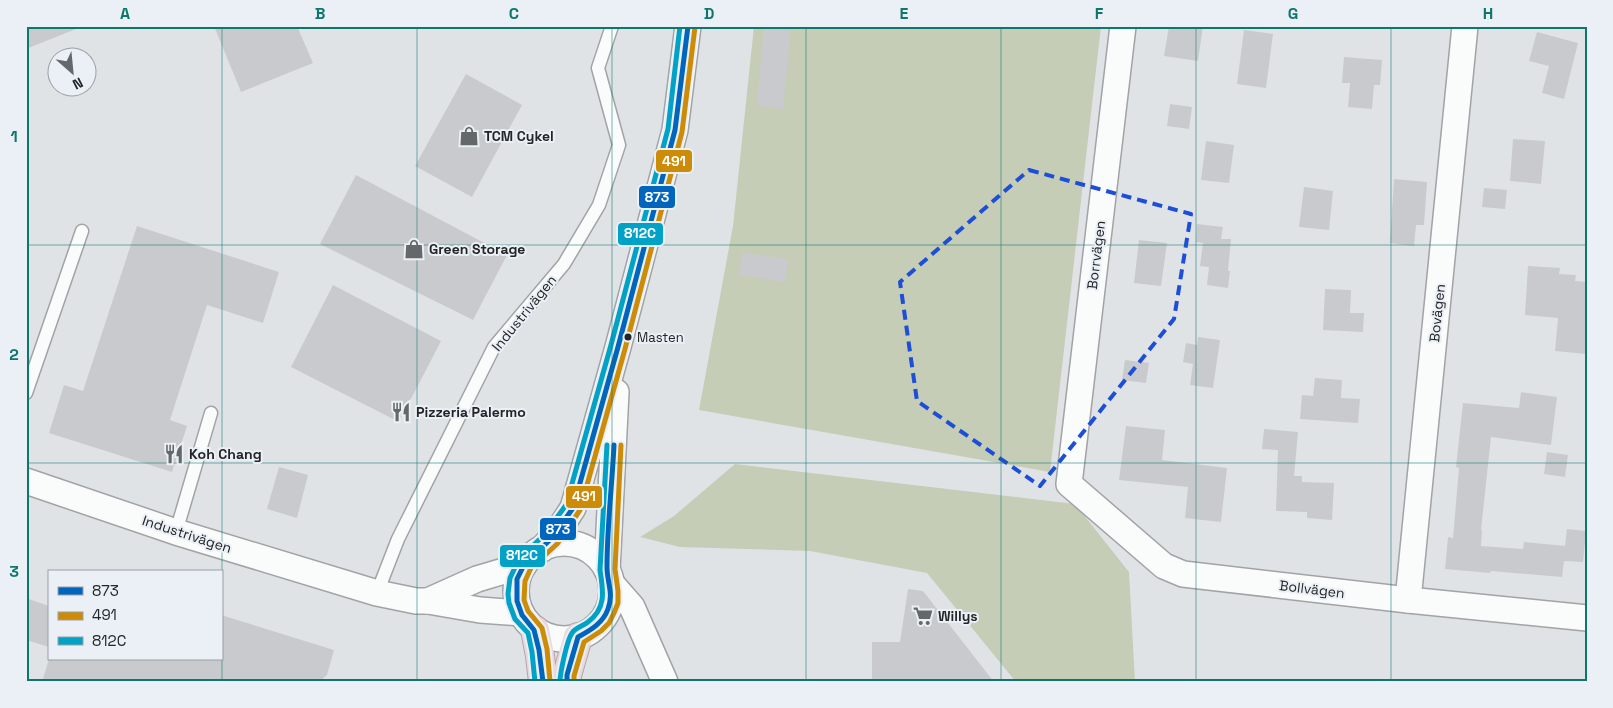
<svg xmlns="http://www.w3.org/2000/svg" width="1613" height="708" font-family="'Space Grotesk',sans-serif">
	<rect width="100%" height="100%" fill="#e0e3e6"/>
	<g fill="#c6cdb6">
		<path d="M754 26H1101L1050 472 699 410 733 226Z"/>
		<path d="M735 464 1075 504 1129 572 1135 682H1016L927 573 810 551 680 547 640 537 674 516Z"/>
	</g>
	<g fill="#c9cacd">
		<path d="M26 26H80L81 27 26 49Z"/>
		<path d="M214 26H297L313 63 241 92Z"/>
		<path d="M764 26H791L783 109 757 106Z"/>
		<path d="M1169 26H1203L1198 61 1164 56Z"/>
		<path d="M1244 30 1273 34 1266 88 1237 84Z"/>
		<path d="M1537 32 1578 43 1564 99 1542 93 1549 66 1529 61Z"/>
		<path d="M1344 57 1382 60 1380 85H1374L1372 109 1348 107 1350 83H1342Z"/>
		<path d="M466 74 522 105 472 197 415 166Z"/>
		<path d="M1170 104 1192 107 1189 129 1167 126Z"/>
		<path d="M1513 139 1545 141 1541 184 1510 181Z"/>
		<path d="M1206 141 1234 145 1229 183 1201 180Z"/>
		<path d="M356 175 507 255 473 320 320 244Z"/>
		<path d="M1394 179 1427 182 1424 225H1416L1414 246 1390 243Z"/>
		<path d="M1304 187 1333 191 1329 230 1299 227Z"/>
		<path d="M1484 188 1507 190 1505 209 1482 207Z"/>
		<path d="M1197 224 1223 227 1221 239H1231L1228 271H1230L1228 288 1207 285 1209 267 1200 266 1203 243 1196 242Z"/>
		<path d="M137 226 279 272 263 323 207 305 170 420 187 426 172 472 49 433 64 385 83 391Z"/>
		<path d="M1139 240 1167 243 1161 286 1134 283Z"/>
		<path d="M742 253 788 259 785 282 739 275Z"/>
		<path d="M1528 266 1560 268 1559 274 1576 275 1575 281 1587 282 1585 332H1587V354L1555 351 1558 318 1525 315Z"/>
		<path d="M333 285 441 341 399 422 291 367Z"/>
		<path d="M1325 289 1351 290 1350 313H1364L1363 332 1323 330Z"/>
		<path d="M1198 337 1220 340 1213 388 1190 385 1193 364 1183 362 1186 343 1197 345Z"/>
		<path d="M1125 360 1149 363 1146 383 1122 380Z"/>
		<path d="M1315 378 1342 380 1341 398 1360 399 1358 423 1300 419 1302 395 1313 396Z"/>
		<path d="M1521 392 1557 397 1551 445 1491 437 1481 530H1482L1481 546 1523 549 1524 542 1565 546 1567 529 1586 531 1583 562 1564 561 1562 577 1491 571 1490 573 1445 569 1448 537 1453 538 1459 468 1456 467 1463 403 1519 408Z"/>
		<path d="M1126 426 1165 430 1162 460 1227 468 1221 522 1185 518 1188 487 1119 480Z"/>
		<path d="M1264 429 1298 432 1294 476H1302V482L1334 483 1332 520 1307 518V512L1276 511 1278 450 1262 449Z"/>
		<path d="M1547 452 1568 455 1565 477 1544 474Z"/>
		<path d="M279 467 308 475 297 518 267 509Z"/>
		<path d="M908 589 923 591 994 682H872V642H900Z"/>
		<path d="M26 598 49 606V647L26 640Z"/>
		<path d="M221 615 334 650 327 675 319 682H42L49 659H221Z"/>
	</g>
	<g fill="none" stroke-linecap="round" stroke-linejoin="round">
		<defs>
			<g id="lane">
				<path d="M26 393 82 231"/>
				<path d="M176 532 211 413"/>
				<path d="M377 593 398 539 494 347 564 264 599 205 619 145 598 68 612 26"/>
			</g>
			<g id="street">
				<path d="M1123 26 1069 484 1164 566 1183 574 1408 600 1587 618"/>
				<path d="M26 481 176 532 377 593 416 601H428L480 610 521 613"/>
				<circle cx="564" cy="591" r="48"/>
				<path d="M542 549 560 528 573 508 618 347 675 130 688 26"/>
				<path d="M607 570 616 392"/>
				<path d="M611 583 632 607 665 682"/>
				<path d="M1408 600 1465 26"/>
				<path d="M428 601 477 579 524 565"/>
			</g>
			<g id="highway">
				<path d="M535 630 540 656 543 682"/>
				<path d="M567 682V675L578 637"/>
			</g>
		</defs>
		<use href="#lane" stroke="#a1a3a6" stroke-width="15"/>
		<use href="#street" stroke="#a1a3a6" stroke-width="28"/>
		<use href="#highway" stroke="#b3a4aa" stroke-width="30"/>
		<use href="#lane" stroke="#fafbfb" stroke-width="12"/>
		<use href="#street" stroke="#fafbfb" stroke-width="25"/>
		<use href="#highway" stroke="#e8d9de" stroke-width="28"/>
		<defs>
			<g id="bus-1">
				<path d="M543 682 539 650 534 630 522 615 517 601V579L525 563 551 539 573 508 618 347 675 130 688 26"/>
				<path d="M567 682V675L578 637C591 630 603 623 608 609 614 593 607 583 607 567 607 527 612 486 614 445"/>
			</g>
			<g id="bus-2">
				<path d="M550 681 547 649 542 628 528 611 524 600 525 581 531 568 557 544 580 510 625 349 682 132 695 27"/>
				<path d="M574 682V676L584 642 601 631 609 623 614 613 618 603V591L615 569 621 445"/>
			</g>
			<g id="bus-3">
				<path d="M535 682 532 652 528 633 515 619 509 603 508 594 510 578 519 559 545 534 566 505 611 345 668 129 680 26"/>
				<path d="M560 682C560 673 567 640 572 633 575 628 583 626 588 622 607 608 603 590 600 570L607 445"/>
			</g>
		</defs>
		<use href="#bus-1" stroke="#eaf0f6" stroke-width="9"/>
		<use href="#bus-2" stroke="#eaf0f6" stroke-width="9"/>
		<use href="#bus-3" stroke="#eaf0f6" stroke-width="9"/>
		<use href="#bus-1" stroke="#0065bd" stroke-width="5"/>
		<use href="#bus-2" stroke="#cd8c08" stroke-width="5"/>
		<use href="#bus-3" stroke="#02a2c6" stroke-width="5"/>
	</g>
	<path fill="none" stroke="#1d4ed8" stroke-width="4" stroke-dasharray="10 6" stroke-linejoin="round" d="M1029 170 1191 214 1174 319 1040 486 917 401 900 282Z"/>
	<path fill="none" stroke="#0f766e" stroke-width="1" stroke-opacity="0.55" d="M222 26V682M417 26V682M612 26V682M806 26V682M1001 26V682M1196 26V682M1391 26V682M26 245H1587M26 463H1587"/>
	<defs>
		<symbol id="shop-bare" viewBox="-9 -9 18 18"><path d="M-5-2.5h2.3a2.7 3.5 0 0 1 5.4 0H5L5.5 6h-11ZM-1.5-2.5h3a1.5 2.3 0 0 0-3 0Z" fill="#65686a" stroke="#eaf0f6" stroke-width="2.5" paint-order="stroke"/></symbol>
		<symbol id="restaurant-bare" viewBox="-9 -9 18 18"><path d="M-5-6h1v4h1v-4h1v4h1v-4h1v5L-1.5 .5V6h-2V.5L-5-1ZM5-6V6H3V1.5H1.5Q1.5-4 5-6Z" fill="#65686a" stroke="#eaf0f6" stroke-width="2.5" paint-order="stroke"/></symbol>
		<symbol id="supermarket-bare" viewBox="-9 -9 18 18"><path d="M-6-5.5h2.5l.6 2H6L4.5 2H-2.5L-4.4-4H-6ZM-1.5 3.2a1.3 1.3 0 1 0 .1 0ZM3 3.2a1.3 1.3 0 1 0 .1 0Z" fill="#65686a" stroke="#eaf0f6" stroke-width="2.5" paint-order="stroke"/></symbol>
	</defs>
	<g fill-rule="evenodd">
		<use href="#shop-bare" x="455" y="122" width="28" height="28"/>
		<use href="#shop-bare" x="400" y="235" width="28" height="28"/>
		<use href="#restaurant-bare" x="387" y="398" width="28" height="28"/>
		<use href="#restaurant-bare" x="160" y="440" width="28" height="28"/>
		<use href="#supermarket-bare" x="909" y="602" width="28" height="28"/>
	</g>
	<circle fill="#232527" stroke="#eaf0f6" stroke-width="2" cx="628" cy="337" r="4.5"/>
	<g text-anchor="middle" stroke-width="4" stroke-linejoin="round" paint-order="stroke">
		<g font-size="13" fill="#232527" stroke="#eaf0f6" text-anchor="start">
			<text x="637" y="342">Masten</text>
		</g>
		<g font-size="14" font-weight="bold" fill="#232527" stroke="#eaf0f6" text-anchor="start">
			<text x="484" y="141">TCM Cykel</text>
			<text x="429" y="254">Green Storage</text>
			<text x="416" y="417">Pizzeria Palermo</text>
			<text x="189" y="459">Koh Chang</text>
			<text x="938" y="621">Willys</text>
		</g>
		<g font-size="14" fill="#232527" stroke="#eaf0f6">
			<text transform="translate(1096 255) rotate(-83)" y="5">Borrvägen</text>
			<text transform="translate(524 313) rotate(-51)" y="5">Industrivägen</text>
			<text transform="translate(1437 313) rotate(-84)" y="5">Bovägen</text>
			<text transform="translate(187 534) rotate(18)" y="5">Industrivägen</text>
			<text transform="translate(1312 589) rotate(7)" y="5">Bollvägen</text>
		</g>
	</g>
	<g stroke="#eaf0f6" stroke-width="2">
		<rect x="655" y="149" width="38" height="24" rx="5" fill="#cd8c08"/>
		<rect x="638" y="185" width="38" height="24" rx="5" fill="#0065bd"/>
		<rect x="617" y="222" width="47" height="24" rx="5" fill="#02a2c6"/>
		<rect x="565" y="485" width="38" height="24" rx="5" fill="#cd8c08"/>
		<rect x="539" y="517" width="38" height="24" rx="5" fill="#0065bd"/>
		<rect x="499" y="544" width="47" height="24" rx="5" fill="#02a2c6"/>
	</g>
	<g font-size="14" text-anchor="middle" font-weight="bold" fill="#fff">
		<text x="674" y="166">491</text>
		<text x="657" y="202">873</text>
		<text x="640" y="238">812C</text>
		<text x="584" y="501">491</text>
		<text x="558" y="534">873</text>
		<text x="522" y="560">812C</text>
	</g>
	<rect width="1613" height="708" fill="none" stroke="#eaf0f6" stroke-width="55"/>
	<rect x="48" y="570" width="175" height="90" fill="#eaf0f6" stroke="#9a9fa3"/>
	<rect x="58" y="587" width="25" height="8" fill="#0065bd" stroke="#9a9fa3"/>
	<text x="92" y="596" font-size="15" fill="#232527">873</text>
	<rect x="58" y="612" width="25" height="8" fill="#cd8c08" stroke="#9a9fa3"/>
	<text x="92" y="620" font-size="15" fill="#232527">491</text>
	<rect x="58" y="637" width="25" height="8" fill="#02a2c6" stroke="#9a9fa3"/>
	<text x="92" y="646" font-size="15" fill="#232527">812C</text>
	<g transform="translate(72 72) rotate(153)"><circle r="24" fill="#eaf0f6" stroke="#9a9fa3"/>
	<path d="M0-4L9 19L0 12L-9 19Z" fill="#65686a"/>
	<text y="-8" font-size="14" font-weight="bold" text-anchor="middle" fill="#232527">N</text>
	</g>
	<rect x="28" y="28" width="1558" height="652" fill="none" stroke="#0f766e" stroke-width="2"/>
	<g font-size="16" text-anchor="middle" font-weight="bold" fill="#0f766e">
		<text x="125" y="19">A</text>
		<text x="320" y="19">B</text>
		<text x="514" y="19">C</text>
		<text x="709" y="19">D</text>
		<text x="904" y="19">E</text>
		<text x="1099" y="19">F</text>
		<text x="1293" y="19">G</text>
		<text x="1488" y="19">H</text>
		<text x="14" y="142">1</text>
		<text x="14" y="360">2</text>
		<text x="14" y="577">3</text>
	</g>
</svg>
